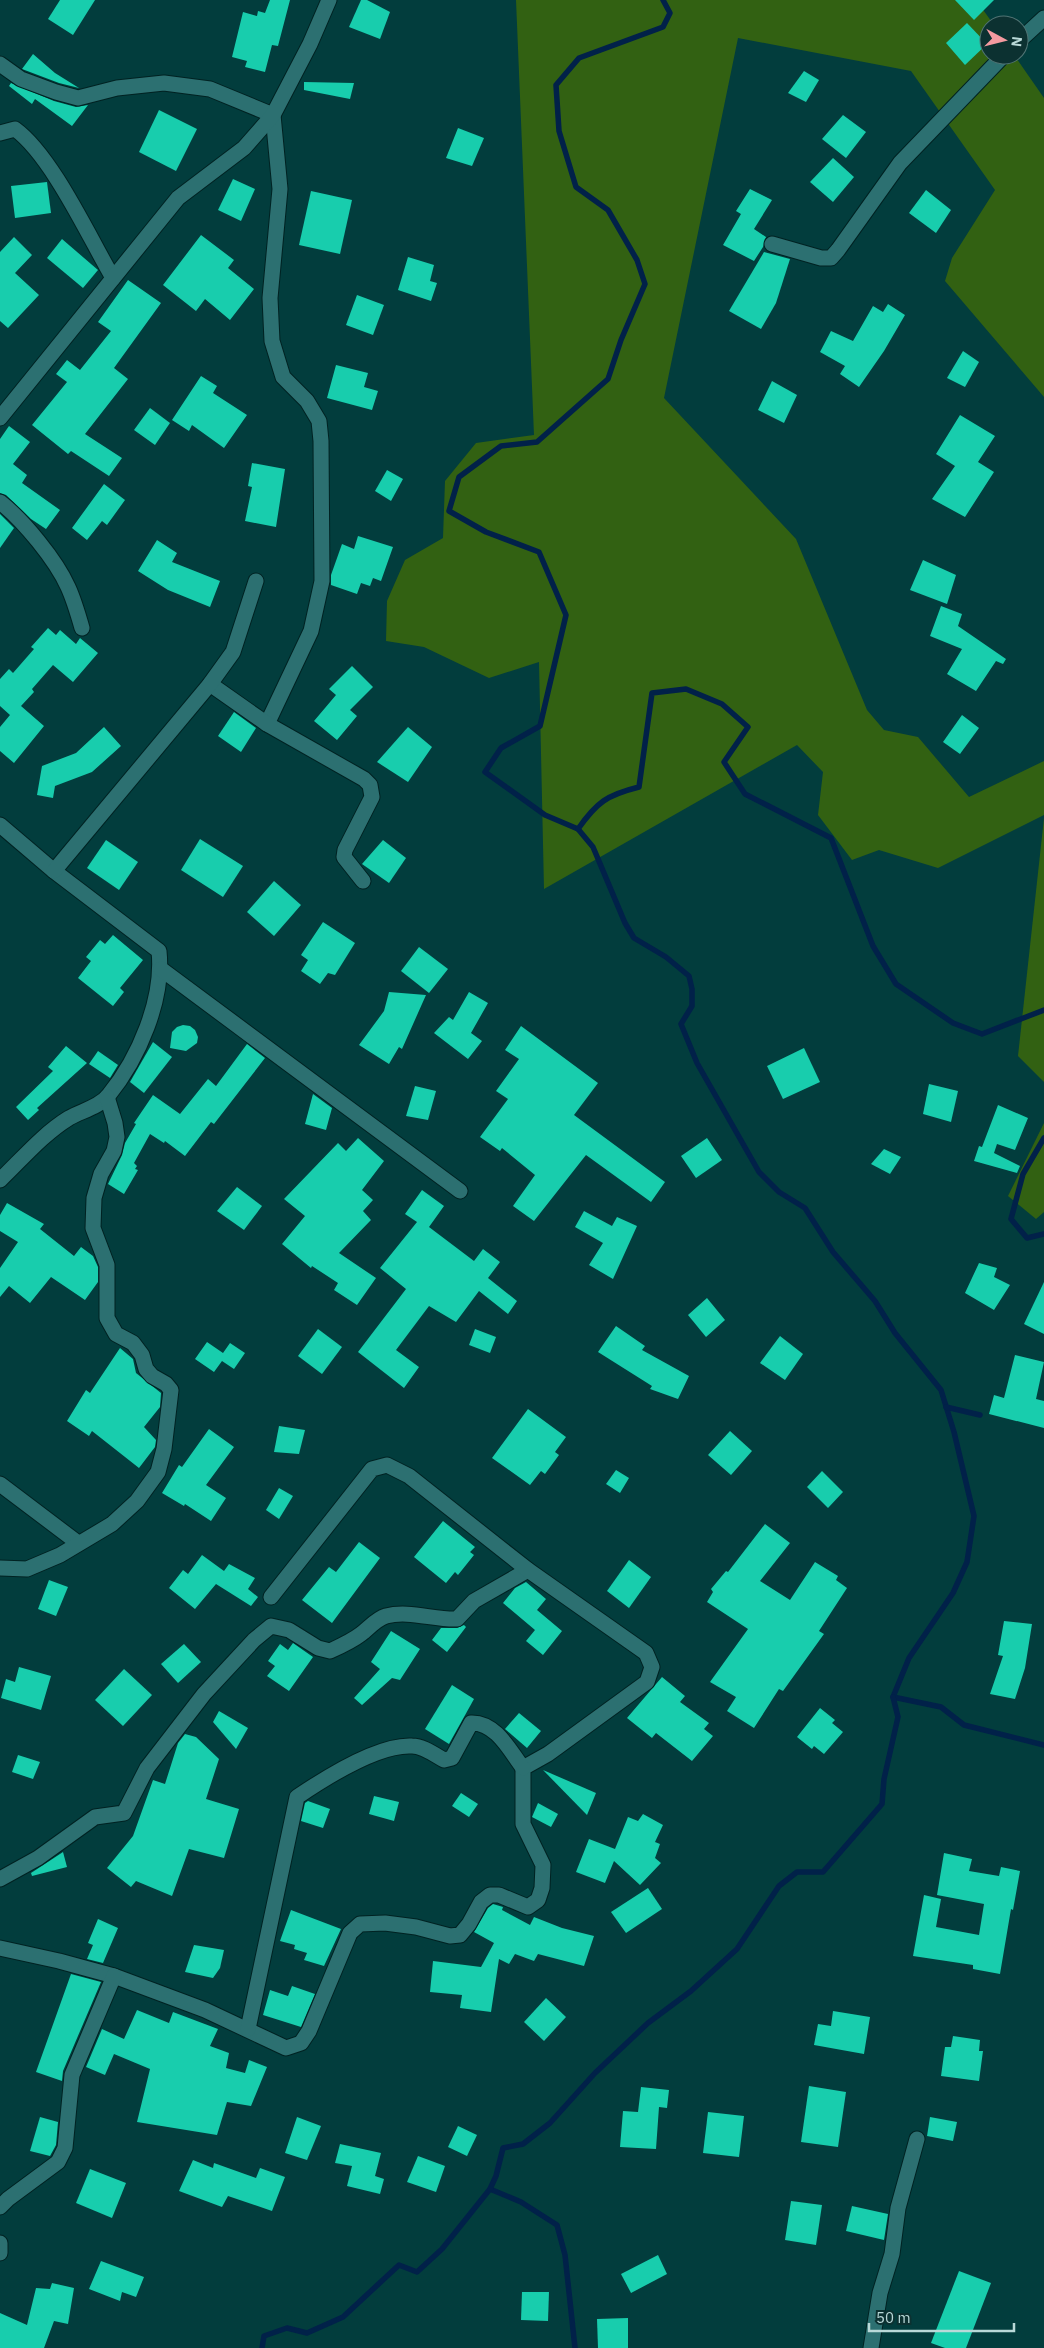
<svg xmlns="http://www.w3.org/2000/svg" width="1044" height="2348" font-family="'IBM Plex Sans',sans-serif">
	<rect width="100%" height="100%" fill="#023d3d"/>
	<g fill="#326112">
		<path d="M516 0H976L994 25H989V55H1014L1044 98V397L945 281 952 258 995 190 911 71 738 38 664 398 796 539 867 710 884 730 918 737 969 797 1044 761V815L938 868 879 850 852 860 818 815 823 772 797 745 544 889 539 662 489 678 424 647 386 641 387 601 405 560 443 538 445 481 476 443 534 435Z"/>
		<path d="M1044 818V1082L1018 1056Z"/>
		<path d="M1044 1123V1212L1036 1219 1008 1196Z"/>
	</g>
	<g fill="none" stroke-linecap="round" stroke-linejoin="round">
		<g stroke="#012149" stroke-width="5.5">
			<path d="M663 0 670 13 663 27 579 58 556 85 559 131 576 187 608 210 637 260 645 284 621 340 608 379 537 442 501 446 459 477 449 511 486 532 539 552 566 615 540 726 501 748 485 772 545 815 578 829 593 847 625 923 634 938 666 957 689 976 692 989V1006L681 1024 697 1063 759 1172 779 1192 805 1208 833 1252 875 1301 895 1333 941 1390 954 1432 974 1516 967 1562 953 1593 909 1658 893 1697 941 1707 964 1725 1044 1745"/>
			<path d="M578 829C597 802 607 795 639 787L652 693 686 689 722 704 748 727 724 762 745 794 831 838 873 946 896 984 953 1023 982 1034 1044 1010"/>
			<path d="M1044 1138 1023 1174 1011 1219 1027 1238 1044 1234"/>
			<path d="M946 1407 980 1415"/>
			<path d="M490 2189 521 2202 557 2225 565 2255 575 2348"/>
			<path d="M262 2348 264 2336 287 2328 307 2333 343 2317 399 2265 417 2272 442 2249 490 2189 496 2176 503 2148 523 2144 550 2123 595 2073 648 2023 691 1991 737 1949 779 1886 797 1872H823L882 1804 884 1779 898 1717 893 1697"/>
		</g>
	</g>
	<g fill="#18cdad">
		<path d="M60 0H95L73 35 48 19Z"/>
		<path d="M270 0H290L278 46 272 45 265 72 245 67 247 61 232 57 243 12 257 16 258 11 265 13Z"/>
		<path d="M361 0H367L390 12 380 39 349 27Z"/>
		<path d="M955 0H994L974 20Z"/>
		<path d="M967 23 987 44 965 65 946 43Z"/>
		<path d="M33 54 55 73 79 88 59 83 22 69Z"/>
		<path d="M804 71 819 80 806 102 788 93Z"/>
		<path d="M304 82 354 83 350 99 304 90Z"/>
		<path d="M11 83 54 101 76 107 88 105 72 126 35 99 32 104 9 86Z"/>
		<path d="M159 110 197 129 176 171 139 152Z"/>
		<path d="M843 115 866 132 846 158 822 139Z"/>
		<path d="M458 128 484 138 472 166 446 158Z"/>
		<path d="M833 158 854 177 833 202 810 182Z"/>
		<path d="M233 179 255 189 241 221 218 210Z"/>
		<path d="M47 182 51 213 15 218 11 186Z"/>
		<path d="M750 189 772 200 754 229 766 237 763 247 754 261 723 245 741 214 736 211Z"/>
		<path d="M926 190 951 210 936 233 909 213Z"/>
		<path d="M311 191 352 200 340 254 299 245Z"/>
		<path d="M201 235 234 260 228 268 254 289 230 320 205 299 196 311 163 285Z"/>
		<path d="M14 237 32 255 15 273 39 295 8 328 0 321V252Z"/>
		<path d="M62 239 98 270 83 288 47 258Z"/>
		<path d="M764 252 790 259 776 303 761 329 729 311Z"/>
		<path d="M408 257 434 265 430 281 437 283 431 301 398 290Z"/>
		<path d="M128 280 161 303 114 368 128 379 85 434 122 458 109 476 71 451 68 454 32 425 67 382 56 374 67 360 80 370 111 331 98 322Z"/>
		<path d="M357 295 384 305 373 335 346 325Z"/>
		<path d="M888 304 905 315 884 351 859 387 840 374 845 366 820 352 831 331 853 341 873 306 883 312Z"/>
		<path d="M963 351 979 362 965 387 947 378Z"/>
		<path d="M336 365 368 373 364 387 378 391 372 410 327 398Z"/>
		<path d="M201 376 217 386 213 393 247 415 224 448 192 425 189 431 172 420Z"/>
		<path d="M772 381 797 395 784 423 758 410Z"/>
		<path d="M150 408 170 423 155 445 134 430Z"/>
		<path d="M960 415 995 436 978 462 994 472 965 517 932 499 955 466 936 454Z"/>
		<path d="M9 426 30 442 13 464 27 475 22 483 60 510 46 529 31 519 6 495 0 493V439Z"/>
		<path d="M252 463 285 469 276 527 245 521 252 487 248 486Z"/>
		<path d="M387 470 403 479 391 501 375 491Z"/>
		<path d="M104 484 125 500 107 525 102 521 87 540 72 528Z"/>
		<path d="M0 514 14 528 0 548Z"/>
		<path d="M358 536 393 547 381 581 373 578 370 586 361 583 357 594 331 585V575L342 544 354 549Z"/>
		<path d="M157 540 177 553 172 562 220 581 210 607 168 590 138 571Z"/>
		<path d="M923 560 956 575 947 604 910 590Z"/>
		<path d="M941 606 962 614 958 626 1006 659 1003 664 996 661 976 691 947 674 962 649 930 636Z"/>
		<path d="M48 628 56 635 60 630 76 644 80 638 98 653 73 682 53 665 32 689 34 692 21 706 44 726 14 763 0 751V727L10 715 0 706V679L9 669 13 673 34 649 31 647Z"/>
		<path d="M352 666 373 687 350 710 357 716 337 740 314 721 336 695 329 689Z"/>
		<path d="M234 712 256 728 241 752 218 736Z"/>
		<path d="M962 715 979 728 960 754 943 742Z"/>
		<path d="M104 727 121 746 92 772 55 786 53 798 37 795 42 766 76 753Z"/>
		<path d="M408 727 432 747 408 782 377 762Z"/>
		<path d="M200 839 243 866 223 897 181 870Z"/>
		<path d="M106 840 138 862 119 890 87 868Z"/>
		<path d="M383 840 406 858 389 883 362 864Z"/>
		<path d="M274 881 301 905 274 936 247 912Z"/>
		<path d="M323 922 355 943 335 975 328 973 320 984 301 971 308 960 301 955Z"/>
		<path d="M113 935 143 960 120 988 124 992 113 1006 78 978 91 961 86 957 100 940 105 944Z"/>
		<path d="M419 947 448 969 429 993 401 971Z"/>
		<path d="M389 992 426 995 402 1049 399 1047 389 1064 359 1045 384 1011Z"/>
		<path d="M469 992 488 1003 471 1033 482 1041 468 1059 434 1033 449 1017 453 1020Z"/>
		<path d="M183 1025 190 1026 195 1030 198 1037 197 1043 186 1051 170 1048 172 1032 177 1027Z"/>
		<path d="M521 1026 598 1083 574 1115 665 1182 651 1202 586 1155 534 1221 513 1206 535 1175 502 1148 500 1151 480 1137 508 1099 496 1091 519 1059 505 1050Z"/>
		<path d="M153 1042 172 1057 144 1093 130 1082Z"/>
		<path d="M247 1044 265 1058 214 1124 211 1122 185 1156 165 1141 164 1143 150 1134 134 1163 137 1166 135 1169 138 1170 124 1194 108 1184 122 1155 125 1143 136 1124 134 1123 153 1095 180 1114 208 1079 216 1086Z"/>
		<path d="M66 1046 87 1063 37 1108 39 1110 28 1120 16 1107 53 1071 48 1067Z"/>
		<path d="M804 1048 820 1082 783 1099 767 1066Z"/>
		<path d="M98 1051 118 1065 110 1078 89 1064Z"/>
		<path d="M929 1084 958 1091 951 1122 923 1114Z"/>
		<path d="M415 1086 436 1091 428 1120 406 1116Z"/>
		<path d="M313 1094 332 1108 326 1130 305 1124Z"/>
		<path d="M998 1105 1028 1118 1015 1150 997 1144 994 1153 1020 1166 1017 1173 974 1161 979 1146 982 1147Z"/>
		<path d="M358 1138 384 1161 362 1190 373 1200 363 1211 371 1220 339 1253 376 1278 357 1305 334 1290 338 1283 312 1266 311 1268 282 1244 305 1216 284 1199 338 1143 346 1151Z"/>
		<path d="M707 1138 722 1160 696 1178 681 1156Z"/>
		<path d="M884 1149 901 1157 890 1174 871 1164Z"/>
		<path d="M237 1187 262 1206 244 1230 217 1211Z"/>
		<path d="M422 1190 444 1206 429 1227 474 1261 483 1249 500 1262 488 1278 517 1301 508 1314 479 1291 456 1322 429 1306 396 1350 419 1367 404 1388 358 1352 406 1289 380 1268 417 1222 405 1214Z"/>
		<path d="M7 1203 44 1224 40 1229 74 1256 81 1247 93 1256 98 1267V1282L85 1300 51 1277 30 1303 9 1286 0 1297V1268L18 1242 0 1231V1215Z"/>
		<path d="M584 1211 612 1226 617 1217 637 1226 613 1279 589 1265 603 1243 575 1227Z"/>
		<path d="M979 1263 997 1268 994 1277 1010 1285 994 1310 965 1293Z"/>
		<path d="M1044 1282V1334L1024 1324Z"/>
		<path d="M707 1298 725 1320 706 1337 688 1315Z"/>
		<path d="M616 1326 645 1346 642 1350 689 1376 678 1399 650 1389 652 1386 598 1352Z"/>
		<path d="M318 1329 342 1347 322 1374 298 1356Z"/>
		<path d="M475 1329 496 1337 490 1353 469 1345Z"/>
		<path d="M780 1336 803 1354 785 1380 760 1363Z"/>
		<path d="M207 1342 223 1353 230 1343 245 1353 234 1369 222 1361 214 1372 195 1359Z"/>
		<path d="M120 1348 133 1359 136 1373 161 1393 160 1407 144 1427 156 1440 155 1447 139 1468 92 1431 89 1436 67 1421 86 1390 90 1393Z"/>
		<path d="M1015 1355 1044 1362 1036 1399 1044 1401V1428L989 1414 994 1395 1004 1398Z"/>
		<path d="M528 1409 566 1437 555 1452 559 1455 545 1474 541 1471 530 1485 492 1458Z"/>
		<path d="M279 1426 305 1430 299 1454 274 1452Z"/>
		<path d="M209 1429 234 1447 206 1485 226 1498 211 1521 185 1504 184 1506 162 1493 179 1465 182 1467Z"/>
		<path d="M730 1431 752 1451 731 1475 708 1455Z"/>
		<path d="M616 1470 629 1478 620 1493 606 1484Z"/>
		<path d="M822 1471 843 1492 828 1508 807 1487Z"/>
		<path d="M279 1488 293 1496 279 1519 266 1510Z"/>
		<path d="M443 1521 475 1547 470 1552 474 1555 458 1575 455 1572 446 1583 414 1557Z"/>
		<path d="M765 1524 790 1543 760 1581 790 1600 815 1562 838 1576 836 1580 847 1588 819 1631 824 1634 783 1691 779 1689 754 1728 727 1711 736 1697 710 1682 748 1629 707 1602 713 1592 711 1589 726 1571 728 1572Z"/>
		<path d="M359 1542 380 1558 332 1623 302 1600 329 1567 336 1572Z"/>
		<path d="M202 1555 224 1571 229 1564 255 1578 248 1589 258 1597 251 1606 216 1584 195 1609 169 1588 183 1570 188 1574Z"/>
		<path d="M629 1560 651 1577 629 1608 607 1591Z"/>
		<path d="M49 1580 68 1587 56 1616 38 1609Z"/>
		<path d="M526 1582 546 1599 537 1610 562 1631 543 1655 526 1641 535 1630 503 1603 515 1588Z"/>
		<path d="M1004 1621 1032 1624 1025 1668 1015 1699 990 1694 1003 1656 998 1655Z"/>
		<path d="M464 1625 466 1627 447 1652 432 1640 441 1628H457Z"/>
		<path d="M391 1631 420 1649 400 1680 392 1678 362 1705 354 1698 380 1669 371 1662Z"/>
		<path d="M293 1643 313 1657 289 1691 267 1676 275 1666 268 1661 280 1644 288 1650Z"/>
		<path d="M184 1644 201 1662 178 1683 161 1664Z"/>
		<path d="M19 1667 51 1676 41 1710 1 1698 6 1679 15 1682Z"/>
		<path d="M124 1669 152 1695 123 1726 95 1700Z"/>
		<path d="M662 1677 685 1696 680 1702 709 1723 704 1729 713 1736 692 1761 656 1733 652 1738 627 1718Z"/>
		<path d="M452 1685 474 1699 449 1744 425 1729Z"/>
		<path d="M820 1708 835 1720 832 1723 843 1732 824 1754 814 1746 812 1749 797 1737Z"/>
		<path d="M219 1711 248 1728 236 1749 213 1722Z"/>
		<path d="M519 1713 541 1731 527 1748 505 1729Z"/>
		<path d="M185 1734 196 1737 219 1759 206 1799 239 1809 224 1858 189 1849 172 1896 136 1881 131 1887 107 1868 133 1836 153 1780 165 1784 178 1743Z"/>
		<path d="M18 1755 40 1762 33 1779 12 1772Z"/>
		<path d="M543 1770 596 1793 587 1815Z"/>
		<path d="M461 1793 478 1804 469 1817 452 1806Z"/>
		<path d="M374 1796 399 1802 394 1821 369 1814Z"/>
		<path d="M308 1801 330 1809 323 1828 301 1821 305 1803Z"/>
		<path d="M538 1803 558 1814 551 1827 532 1817Z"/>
		<path d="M643 1814 663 1825 655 1842 660 1844 655 1858 661 1863 640 1885 614 1861 605 1883 576 1872 589 1839 615 1849 628 1817 638 1821Z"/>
		<path d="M63 1852 67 1867 32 1876 31 1873Z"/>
		<path d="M944 1853 972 1859 969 1871 999 1876 1001 1867 1020 1871 1013 1910 1011 1909 1000 1974 973 1969V1965L913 1956 924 1895 941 1899 936 1927 979 1935 984 1904 937 1895Z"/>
		<path d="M648 1888 662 1909 626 1933 611 1912Z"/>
		<path d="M493 1904 503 1907 502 1910 530 1925 534 1917 562 1928 594 1936 584 1966 538 1954 534 1961 515 1954 509 1964 499 1959 491 2012 460 2008 462 1995 430 1992 433 1961 481 1967 494 1943 474 1932 488 1908Z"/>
		<path d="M291 1910 341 1929 324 1966 304 1960 307 1953 294 1949 295 1945 280 1941Z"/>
		<path d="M98 1919 118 1928 103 1963 87 1959 93 1945 88 1943Z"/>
		<path d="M194 1945 224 1950 220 1968 213 1978 185 1972Z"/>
		<path d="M71 1974 101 1982 63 2071 62 2081 36 2072Z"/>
		<path d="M292 1986 315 1994 301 2027 263 2015 270 1990 288 1996Z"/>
		<path d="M546 1998 566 2017 544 2041 524 2022Z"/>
		<path d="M137 2010 169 2023 173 2012 218 2029 210 2046 229 2053 226 2068 245 2073 249 2060 267 2067 251 2106 227 2102 217 2135 137 2122 150 2069 114 2054 105 2075 86 2067 102 2029 124 2039Z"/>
		<path d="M833 2011 870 2017 864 2054 814 2045 818 2024 831 2026Z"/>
		<path d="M953 2036 980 2040 979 2051H983L979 2081 941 2076 945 2047H951Z"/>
		<path d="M809 2086 846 2092 838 2147 801 2142Z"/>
		<path d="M641 2087 669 2090 667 2108 659 2107 656 2149 620 2147 623 2111 638 2112Z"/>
		<path d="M708 2112 744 2116 739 2157 703 2153Z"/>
		<path d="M40 2117 58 2122 56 2145 50 2156 30 2151Z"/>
		<path d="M297 2117 321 2126 307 2160 285 2153Z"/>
		<path d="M930 2117 957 2122 953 2141 927 2136Z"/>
		<path d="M458 2126 477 2135 467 2156 448 2147Z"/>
		<path d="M340 2144 381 2153 375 2176 384 2179 380 2194 347 2186 352 2166 335 2163Z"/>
		<path d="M418 2156 445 2166 436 2192 407 2182Z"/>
		<path d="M193 2160 213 2168 214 2163 256 2178 260 2168 285 2177 272 2211 228 2196 222 2207 179 2191Z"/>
		<path d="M90 2169 126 2183 112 2218 76 2203Z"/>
		<path d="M791 2201 822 2205 816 2245 785 2240Z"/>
		<path d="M852 2206 888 2214 884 2240 846 2231Z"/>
		<path d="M658 2255 667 2274 631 2293 621 2274Z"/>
		<path d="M101 2261 144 2277 136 2297 122 2292 120 2301 89 2289Z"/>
		<path d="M959 2271 991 2283 966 2348H945L931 2343Z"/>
		<path d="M52 2283 74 2288 68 2324 54 2321 44 2348H0V2313L27 2325 36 2288 50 2289Z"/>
		<path d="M522 2292H549L548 2321 521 2320Z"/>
		<path d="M628 2318V2348H598L597 2319Z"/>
	</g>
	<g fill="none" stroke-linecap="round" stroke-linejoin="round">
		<defs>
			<g id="street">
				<path d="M1019 41 1044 18"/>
				<path d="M0 64 21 79 56 92 78 98 117 88 164 83 210 89 273 115 280 189 270 298 272 341 283 377 307 401 319 421 321 441 322 581 311 631 267 724"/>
				<path d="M0 133 15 129C52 156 89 237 113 278"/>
				<path d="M772 244 821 258H831L838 250 900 163 1004 55"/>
				<path d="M0 418 178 198 244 148 273 115 310 44 329 0"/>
				<path d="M0 502C23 520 56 560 68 587 74 600 78 614 82 628"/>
				<path d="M210 684 267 724 364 779 370 785 372 797 345 850 344 857 363 881"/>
				<path d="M0 825 54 871 159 951C164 999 139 1058 108 1096 99 1107 81 1111 69 1118 43 1134 22 1159 0 1180"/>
				<path d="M54 871 210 684 233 652 256 581"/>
				<path d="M161 969 460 1191"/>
				<path d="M0 1484 78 1543"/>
				<path d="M0 1568 27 1569 60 1555 112 1524 137 1501 158 1472 164 1449 171 1390 166 1384 152 1376 146 1369 142 1355 133 1343 116 1334 107 1318V1265L93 1228 94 1198 101 1174 114 1151 117 1137 115 1123 107 1097"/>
				<path d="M0 1879 38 1858 95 1817 124 1813 147 1768 204 1694 254 1640 271 1626 289 1630 318 1648 330 1651C341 1646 352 1641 361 1634 369 1628 376 1619 386 1616 409 1610 434 1620 457 1619L474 1601 528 1570"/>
				<path d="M0 1948 59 1961 114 1976 205 2010 286 2048 301 2043 309 2031 350 1933 360 1924 385 1923 416 1927 450 1936 460 1935 469 1924 481 1902 490 1895H499L528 1907 538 1900 542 1888 543 1865 523 1824V1768L548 1754 647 1682 652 1667 646 1653 528 1570 409 1476 387 1465 372 1469 271 1597"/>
				<path d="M248 2029 297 1797C325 1778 378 1744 412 1746 423 1746 435 1755 444 1760L452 1758 471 1723C496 1722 510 1751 523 1768"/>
				<path d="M0 2207 8 2199 58 2162 65 2148 72 2075 114 1976"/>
				<path d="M0 2243V2253"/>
				<path d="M871 2348 880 2293 892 2254 898 2208 917 2139"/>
			</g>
		</defs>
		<use href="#street" stroke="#022" stroke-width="17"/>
		<use href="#street" stroke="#2c7071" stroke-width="15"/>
	</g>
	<g transform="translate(1004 40) rotate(97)"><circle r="24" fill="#0c3131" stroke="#517474"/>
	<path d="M0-4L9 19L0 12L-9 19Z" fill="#f49aa0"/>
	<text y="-8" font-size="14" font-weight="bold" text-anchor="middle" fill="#b9d9d8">N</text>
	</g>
	<path d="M869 2323v8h145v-8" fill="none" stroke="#b9d9d8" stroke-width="2.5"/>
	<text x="876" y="2323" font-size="15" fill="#b9d9d8" stroke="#0c3131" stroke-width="4" paint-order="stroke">50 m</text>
</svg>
